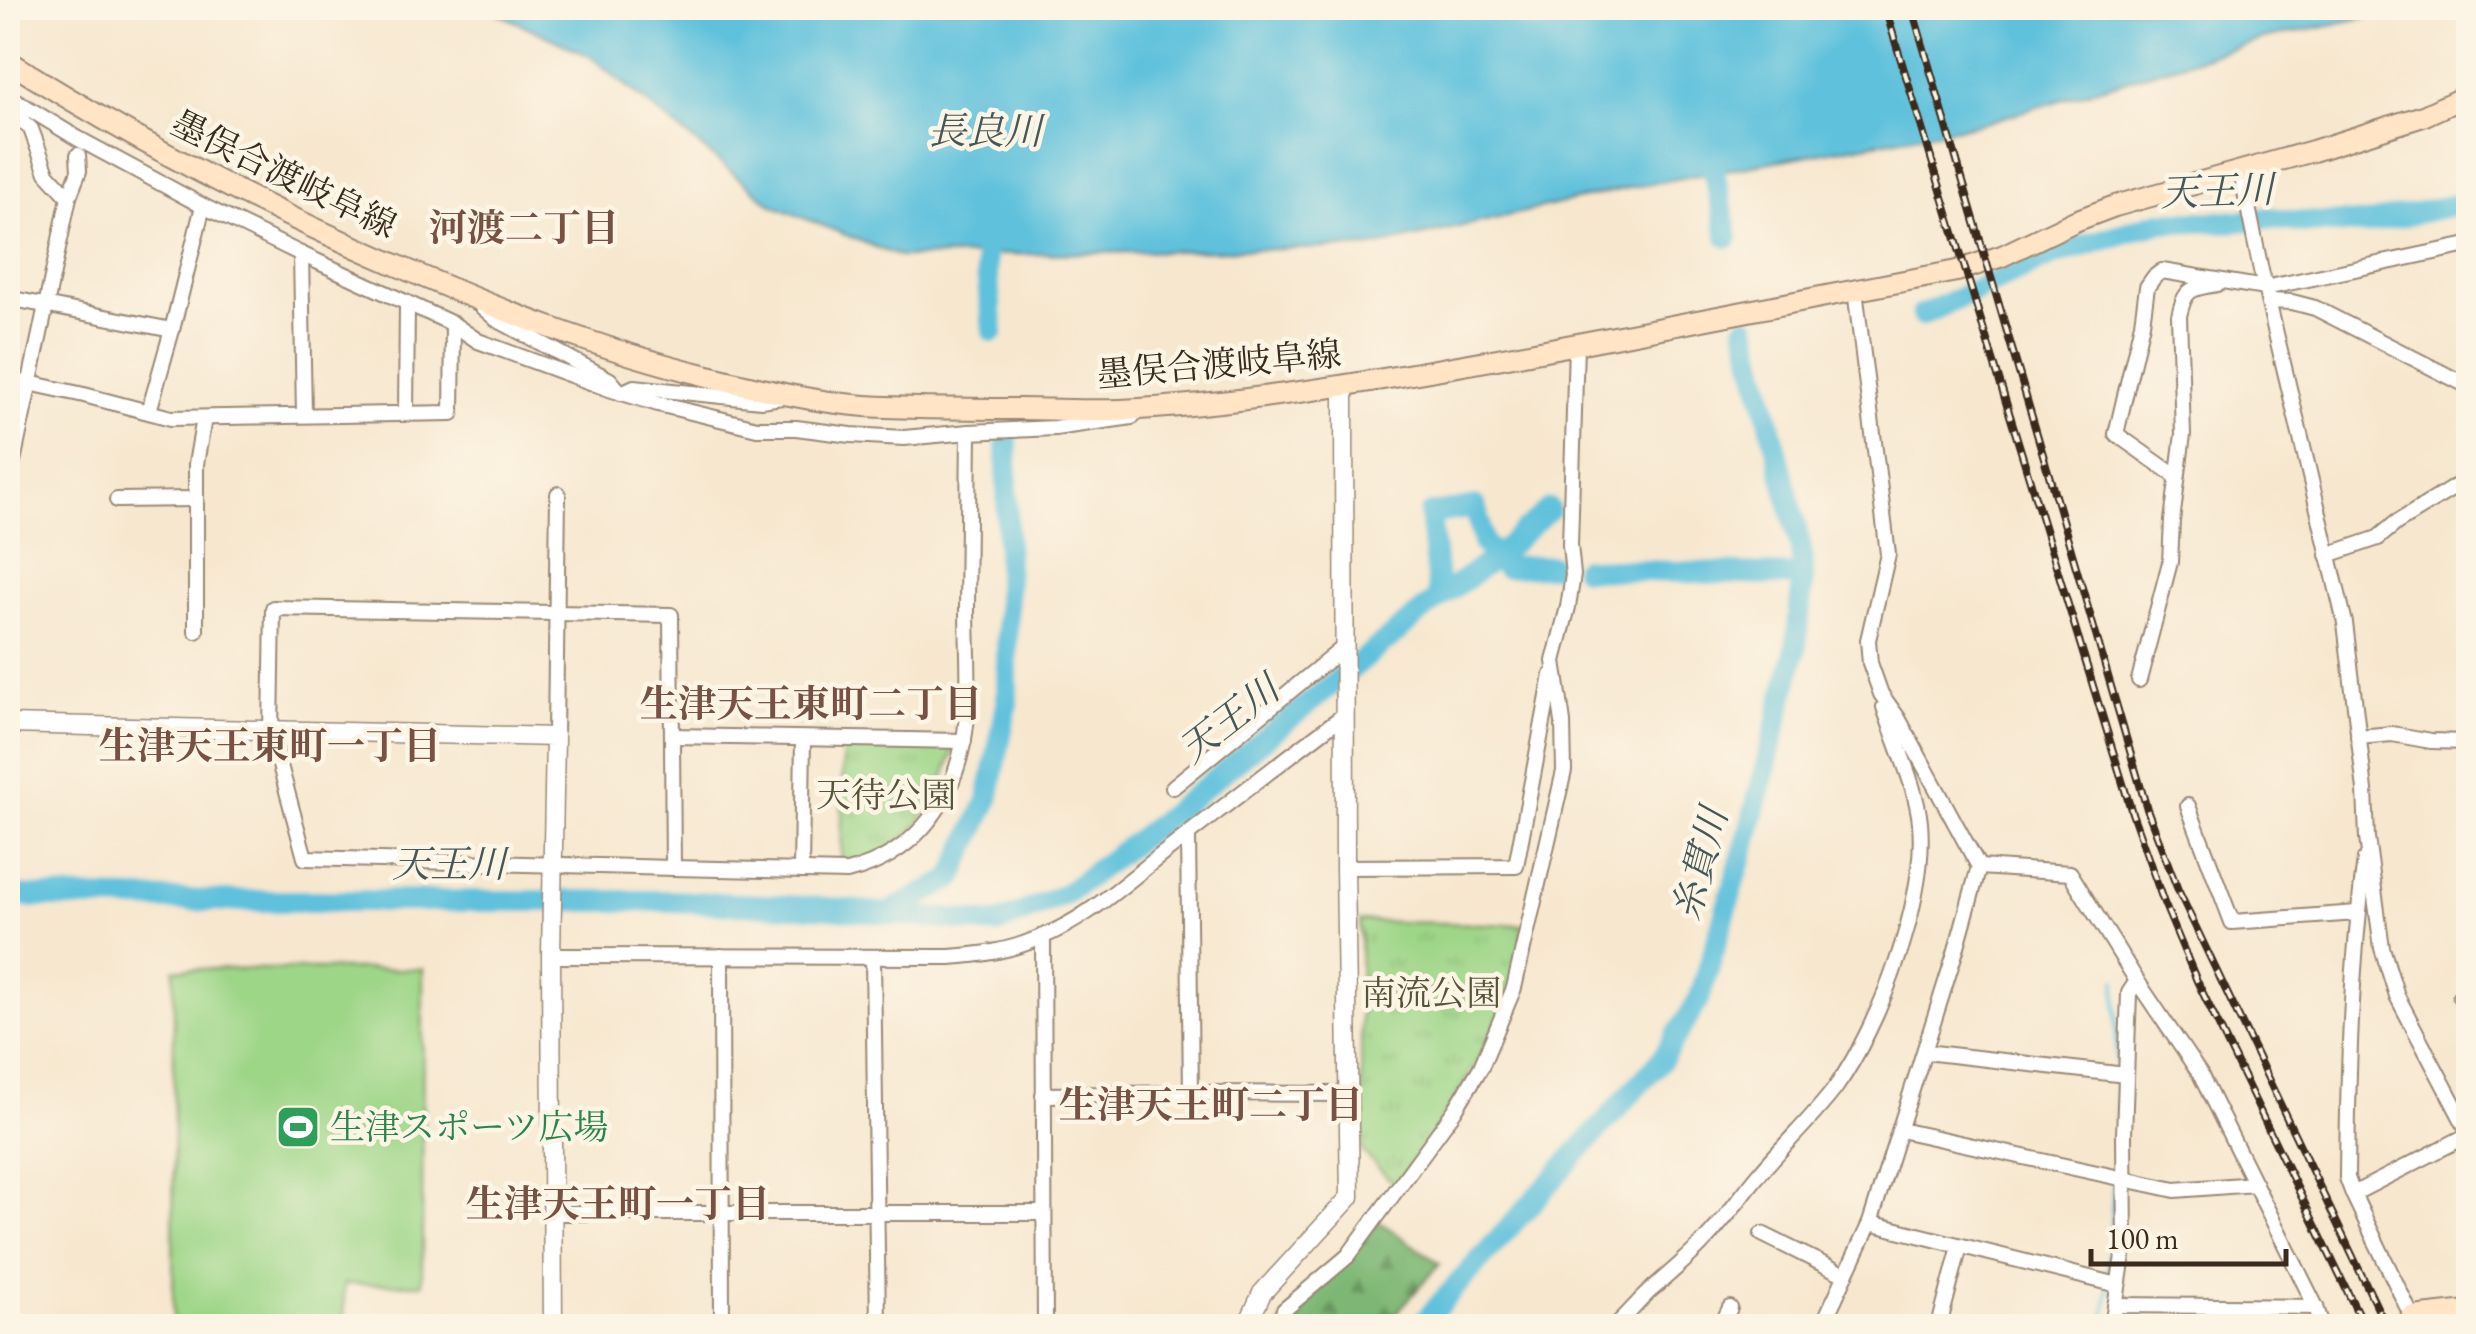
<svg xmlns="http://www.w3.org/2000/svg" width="2476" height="1334" font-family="'EB Garamond','Noto Serif JP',serif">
	<defs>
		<pattern id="forest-firs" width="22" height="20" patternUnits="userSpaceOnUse" patternTransform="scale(2.5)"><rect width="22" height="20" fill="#7eb774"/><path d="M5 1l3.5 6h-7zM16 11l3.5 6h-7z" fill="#68955f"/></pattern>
		<pattern id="park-tufts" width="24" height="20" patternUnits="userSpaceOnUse" patternTransform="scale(2.5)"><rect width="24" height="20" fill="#9ed688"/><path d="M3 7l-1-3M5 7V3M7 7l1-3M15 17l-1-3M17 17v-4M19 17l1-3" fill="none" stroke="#89b875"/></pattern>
	</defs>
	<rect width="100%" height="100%" fill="#fcf5e5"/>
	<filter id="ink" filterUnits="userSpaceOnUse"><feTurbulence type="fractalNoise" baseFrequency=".01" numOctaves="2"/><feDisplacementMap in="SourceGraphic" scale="20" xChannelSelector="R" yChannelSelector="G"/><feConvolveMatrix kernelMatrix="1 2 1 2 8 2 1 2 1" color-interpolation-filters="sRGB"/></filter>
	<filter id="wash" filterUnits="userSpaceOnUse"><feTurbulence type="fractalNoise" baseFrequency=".0048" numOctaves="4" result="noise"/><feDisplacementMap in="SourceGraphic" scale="40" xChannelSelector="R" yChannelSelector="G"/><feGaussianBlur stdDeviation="2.25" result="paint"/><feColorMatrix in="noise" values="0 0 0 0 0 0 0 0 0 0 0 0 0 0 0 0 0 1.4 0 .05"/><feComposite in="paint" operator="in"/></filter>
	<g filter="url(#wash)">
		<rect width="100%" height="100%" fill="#f7e7cf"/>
		<path fill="url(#forest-firs)" stroke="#5c7049" stroke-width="2.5" d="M1380 1222 1440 1264 1385 1326H1282L1284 1319Z"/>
		<g fill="url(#park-tufts)" stroke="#6c8053" stroke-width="2.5">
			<path d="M843 746 954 748C935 810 910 854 841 866Z"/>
			<path d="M1360 921 1523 925C1521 940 1520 957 1516 971 1491 1051 1444 1118 1395 1185L1362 1151Z"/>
		</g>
		<path fill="#9ed688" stroke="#6c8053" stroke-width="2.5" d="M174 969H423L422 1284H344V1326H173Z"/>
		<path fill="#5ec1dc" stroke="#4c767d" stroke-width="2.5" d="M487 8H2408L2263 39 1984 123 1632 187 1372 247 900 257 772 205 590 56Z"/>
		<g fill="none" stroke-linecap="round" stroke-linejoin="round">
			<g stroke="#5ec1dc" stroke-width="4">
				<path d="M2116 980 2117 1067"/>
				<path d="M2117 1077 2118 1122"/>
				<path d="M2115 1172 2118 1137"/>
				<path d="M2108 1277 2114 1182"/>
				<path d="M2104 1326 2108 1286"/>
			</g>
			<g stroke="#5ec1dc" stroke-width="22">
				<path d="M1708 143 1728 237"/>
				<path d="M982 225 993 331"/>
				<path d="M1922 315 2051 256 2160 222H2229L2272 218 2297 222 2365 224 2468 202"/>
				<path d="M1584 569 1803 576"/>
				<path d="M1439 598 1430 514 1476 507 1483 543 1505 567 1552 566"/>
				<path d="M8 896 215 901H672L828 908 997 924 1067 893 1165 819 1439 598 1496 557 1549 509"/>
				<path d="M890 912 952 879 988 800 1007 704V438"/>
				<path d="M1420 1326 1661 1060 1699 1000 1747 840 1796 648 1803 576 1801 548 1746 327"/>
			</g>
		</g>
	</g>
	<g filter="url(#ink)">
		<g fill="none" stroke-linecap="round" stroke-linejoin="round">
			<defs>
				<g id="minor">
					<path d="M8 96 77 138 203 206 172 330 149 411"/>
					<path d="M8 107 31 129 47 173 69 197"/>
					<path d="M2241 173 2262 275 2345 623 2365 790 2367 838 2382 948 2397 996 2468 1131"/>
					<path d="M203 206 301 254 304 414"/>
					<path d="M301 254 453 324"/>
					<path d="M8 298 172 330"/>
					<path d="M2269 301 2292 302 2315 308 2468 386"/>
					<path d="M481 306 496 319 610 380 621 393 634 387 761 400 782 397"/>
					<path d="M8 382 29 383 84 395 171 418 452 413 453 324 478 341 609 389 658 404 757 428H796L851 435 904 438 969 432"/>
					<path d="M406 413 407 303"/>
					<path d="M2177 477 2116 434 2142 323 2147 287 2154 277 2162 271 2265 288 2468 245"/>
					<path d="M8 485 69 197 79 171 78 155"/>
					<path d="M117 500 195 499"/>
					<path d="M2328 555 2378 538 2396 523 2468 479"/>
					<path d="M196 631V464L204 418"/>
					<path d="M2139 680 2170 562 2172 521 2183 434 2179 316C2185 289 2190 288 2217 284"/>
					<path d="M672 736 964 741"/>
					<path d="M555 737 558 494"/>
					<path d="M2358 737 2392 734 2431 741 2468 742"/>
					<path d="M1173 787 1344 647"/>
					<path d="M2188 806 2232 922 2357 913"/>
					<path d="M1188 835 1191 1093"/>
					<path d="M1345 867 1516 866 1552 675"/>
					<path d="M1979 867 2070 873 2137 981 2200 1074 2316 1307"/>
					<path d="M673 868 671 615 273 608 271 732 305 858 673 868 847 872C911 856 950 808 963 744 972 701 967 652 967 607 968 549 968 490 969 432L1055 428 1132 417"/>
					<path d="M801 871 803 739"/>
					<path d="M1043 937 1045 1326"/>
					<path d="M551 956 949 957C981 955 1009 951 1039 938 1084 921 1123 885 1160 856 1221 809 1282 761 1344 715"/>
					<path d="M721 956 722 1326"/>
					<path d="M873 958 878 1326"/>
					<path d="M2460 997H2468"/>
					<path d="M1925 1052 2126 1075"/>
					<path d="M1043 1095 1191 1093 1348 1094"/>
					<path d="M1900 1130 2175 1190 2255 1184"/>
					<path d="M2353 1194 2347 1178C2348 1071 2351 965 2365 859"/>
					<path d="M552 1213H1044"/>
					<path d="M1870 1223 2118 1285"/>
					<path d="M1762 1234 1845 1275"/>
					<path d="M2115 1305 2316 1307 2322 1326"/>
					<path d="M2402 1323 2412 1317 2353 1194 2468 1135"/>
					<path d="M1279 1326 1284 1310 1348 1256 1455 1110 1481 1067 1514 988 1564 771 1563 722 1554 661 1568 607 1573 575 1570 545 1576 345"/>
					<path d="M1615 1326C1628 1315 1639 1300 1652 1289 1671 1272 1691 1256 1708 1237 1727 1217 1743 1193 1761 1172 1785 1143 1813 1118 1836 1087 1880 1025 1927 899 1920 823 1917 788 1895 742 1884 707"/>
					<path d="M1721 1326 1730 1308"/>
					<path d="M1822 1326 1870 1223 1956 950 1979 867 1898 718 1881 694 1870 663 1868 640 1888 554 1855 290"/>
					<path d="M1939 1326 1960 1246"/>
					<path d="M2112 1326 2125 1243 2124 1135 2129 993 2137 981"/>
					<path d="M2444 1326 2445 1324"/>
				</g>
				<g id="tertiary">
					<path d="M8 724 555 737 551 956 553 1326"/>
					<path d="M1247 1326 1262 1293 1350 1197 1345 867 1344 386"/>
				</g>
				<g id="secondary">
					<path d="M8 61C131 139 262 207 396 265 497 309 598 349 704 375 757 388 810 402 865 406 915 409 967 409 1018 409 1052 409 1086 411 1120 410 1240 404 1358 384 1475 363 1636 334 1796 301 1957 271L2002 256 2075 221 2115 206 2313 151 2423 116 2468 95"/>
					<path d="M2412 1317 2468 1311"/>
				</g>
			</defs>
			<use href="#minor" stroke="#998876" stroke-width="18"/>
			<use href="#tertiary" stroke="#998876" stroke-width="21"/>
			<use href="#secondary" stroke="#998876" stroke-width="24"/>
			<use href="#minor" stroke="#fff" stroke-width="14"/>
			<use href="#tertiary" stroke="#fff" stroke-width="18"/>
			<use href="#secondary" stroke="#ffe4c6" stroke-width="20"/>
			<defs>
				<g id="rail">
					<path d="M1885 8 2132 813 2164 903 2197 981 2364 1326"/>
					<path d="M1912 8 2147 809 2178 890 2386 1326"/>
				</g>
			</defs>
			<use href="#rail" stroke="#3b2a1e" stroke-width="8"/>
			<use href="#rail" stroke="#fcf5e5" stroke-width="4" stroke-dasharray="11" stroke-linecap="butt"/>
		</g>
	</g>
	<defs>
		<symbol id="stadium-square" viewBox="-11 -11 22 22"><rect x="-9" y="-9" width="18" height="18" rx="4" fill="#2e9e5b" stroke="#fcf5e5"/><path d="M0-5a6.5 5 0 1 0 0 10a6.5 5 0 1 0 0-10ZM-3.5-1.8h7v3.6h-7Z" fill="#fff"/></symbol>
	</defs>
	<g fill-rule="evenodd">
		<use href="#stadium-square" x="273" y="1102" width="50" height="50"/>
	</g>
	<g text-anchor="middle" stroke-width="9" stroke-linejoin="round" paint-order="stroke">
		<g font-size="35" fill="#3b2a1e" stroke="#fcf5e5">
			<text transform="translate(284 174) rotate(26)" y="12">墨俣合渡岐阜線</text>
			<text transform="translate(1219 364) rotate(-5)" y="12">墨俣合渡岐阜線</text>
		</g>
		<g font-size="35" fill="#545538" stroke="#fcf5e5">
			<text x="886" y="807">天待公園</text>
			<text x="1431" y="1005">南流公園</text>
		</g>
		<g font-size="35" fill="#27864d" stroke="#fcf5e5" text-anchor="start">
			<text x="330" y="1139">生津スポーツ広場</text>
		</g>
		<g font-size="38" font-style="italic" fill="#465757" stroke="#fcf5e5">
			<text x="985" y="144">長良川</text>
			<text transform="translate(2217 191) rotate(-2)" y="13">天王川</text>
			<text transform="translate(1229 719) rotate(-38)" y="13">天王川</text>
			<text x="449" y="877">天王川</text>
			<text transform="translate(1700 864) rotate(-75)" y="13">糸貫川</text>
		</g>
		<g font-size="38" font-weight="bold" fill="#765144" stroke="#fcf5e5">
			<text x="524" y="241">河渡二丁目</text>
			<text x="811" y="717">生津天王東町二丁目</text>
			<text x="270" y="759">生津天王東町一丁目</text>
			<text x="1211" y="1118">生津天王町二丁目</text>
			<text x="618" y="1217">生津天王町一丁目</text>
		</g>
	</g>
	<rect width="2476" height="1334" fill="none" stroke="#fcf5e5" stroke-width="40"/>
	<path d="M2091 1249v15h195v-15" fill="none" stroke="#3b2a1e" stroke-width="5"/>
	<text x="2106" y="1249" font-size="30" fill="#3b2a1e" stroke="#fcf5e5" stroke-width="8" paint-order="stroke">100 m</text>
</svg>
